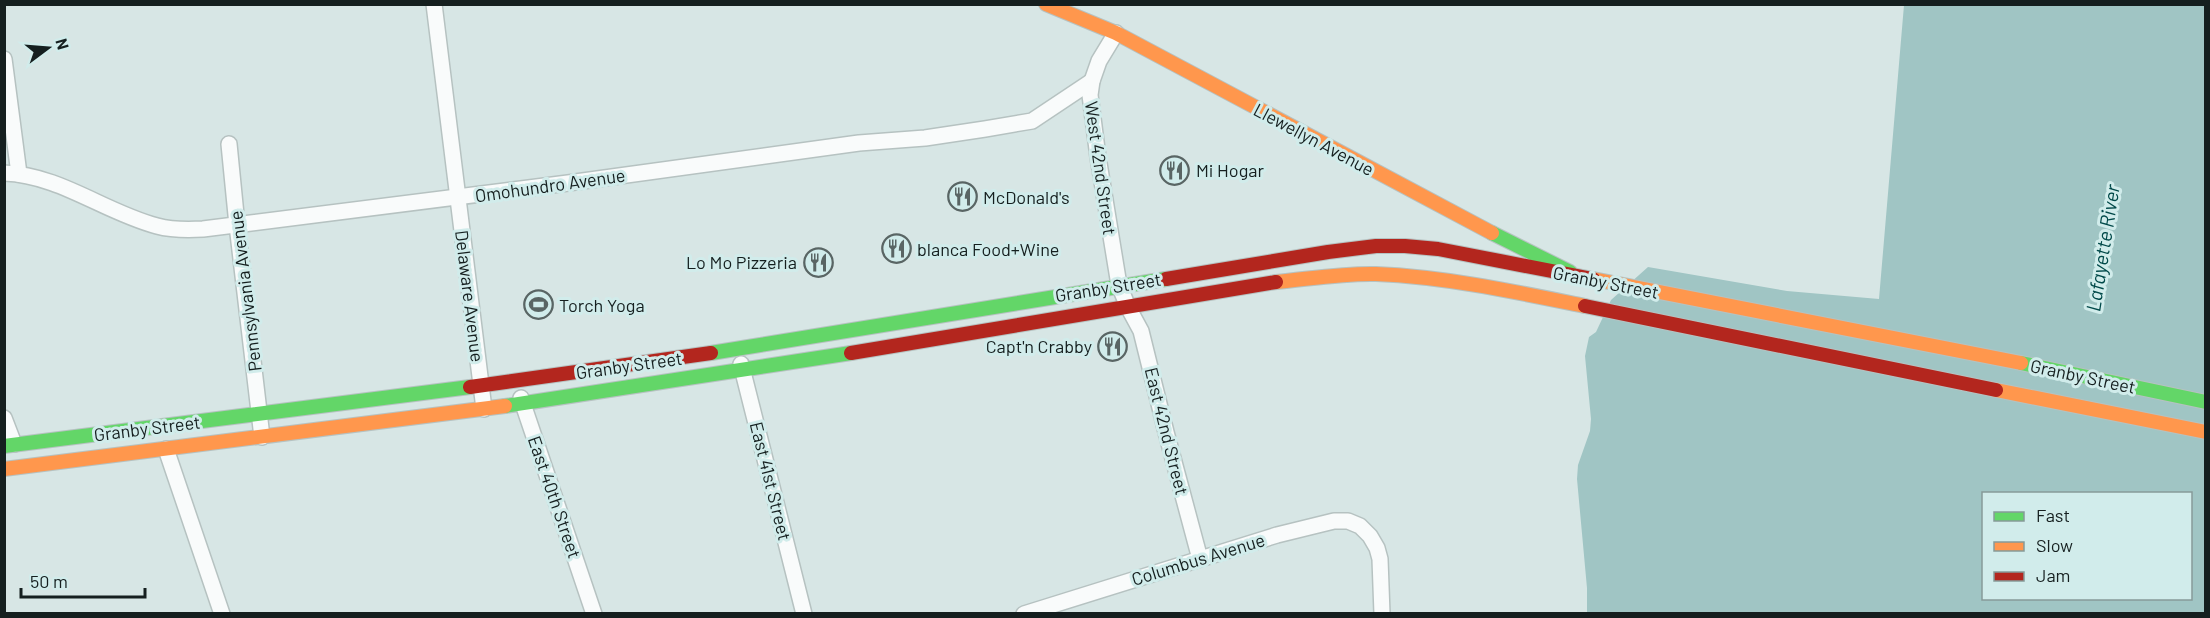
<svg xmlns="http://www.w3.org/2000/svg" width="2210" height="618" viewBox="0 0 2210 618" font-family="Barlow,sans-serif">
<rect width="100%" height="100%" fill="#d7e6e5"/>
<!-- water -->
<path fill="#a0c5c4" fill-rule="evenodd" d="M1904,5H2205V613H1587V588L1577,479L1578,465L1590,431L1591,419L1585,356L1589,337L1596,332L1611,300L1648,267L1787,291L1879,299ZM1984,494H2190V598H1984Z"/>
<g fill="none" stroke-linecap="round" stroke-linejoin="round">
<defs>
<g id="street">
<path d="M434,4L484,409"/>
<path d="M1116,33L1099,61L1092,81L1090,95L1098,157L1119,285L1128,307L1141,331L1166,432L1200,559"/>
<path d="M4,59L19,174"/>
<path d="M229,144L237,225L262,437"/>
<path d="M4,173C60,175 104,212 157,226C172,230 187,230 203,229L568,183L859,143L925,138L985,129L1032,121L1092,81"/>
<path d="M741,364L804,614"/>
<path d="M521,398L594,614"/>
<path d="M4,418L14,444"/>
<path d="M166,449L222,614"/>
<path d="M1024,614L1277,535L1334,521H1348L1360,526L1370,536L1377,548L1380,559L1382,614"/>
</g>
<g id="fast">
<path d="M1492,233L1570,272"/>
<path d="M711,353L1166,279"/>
<path d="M2021,363L2206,402"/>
<path d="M505,406L851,353"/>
<path d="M4,446L470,387"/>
</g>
<g id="slow">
<path d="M1046,4L1116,33L1492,233"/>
<path d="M1593,279L2021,363"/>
<path d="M1276,282C1309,279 1343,273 1376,274C1447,277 1516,292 1585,306"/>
<path d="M1996,390L2206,432"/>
<path d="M4,469L505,406"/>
</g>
<g id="jam">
<path d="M1166,279L1328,252L1376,246H1405L1438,249L1593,279"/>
<path d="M1585,306L1996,390"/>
<path d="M851,353L1276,282"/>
<path d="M470,387L711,353"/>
</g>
</defs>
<!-- street casing -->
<use href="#street" stroke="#b6c2c1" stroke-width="18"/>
<!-- fast casing -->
<use href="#fast" stroke="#b6c2c1" stroke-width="16"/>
<!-- slow casing -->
<use href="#slow" stroke="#b6c2c1" stroke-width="16"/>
<!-- jam casing -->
<use href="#jam" stroke="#b6c2c1" stroke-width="16"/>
<!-- street -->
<use href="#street" stroke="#f9fbfb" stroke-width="15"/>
<!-- fast -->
<use href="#fast" stroke="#63d668" stroke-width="14"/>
<!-- slow -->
<use href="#slow" stroke="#ff974d" stroke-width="14"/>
<!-- jam -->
<use href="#jam" stroke="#b3261e" stroke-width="14"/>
</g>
<!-- icons -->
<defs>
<symbol id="restaurant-ring" viewBox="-11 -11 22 22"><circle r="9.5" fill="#d1eceb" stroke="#596564" stroke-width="1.5"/><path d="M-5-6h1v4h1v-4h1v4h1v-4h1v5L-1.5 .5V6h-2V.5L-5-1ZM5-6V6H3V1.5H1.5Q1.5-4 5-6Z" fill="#596564"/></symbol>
<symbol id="stadium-ring" viewBox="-11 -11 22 22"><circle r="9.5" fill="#d1eceb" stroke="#596564" stroke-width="1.5"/><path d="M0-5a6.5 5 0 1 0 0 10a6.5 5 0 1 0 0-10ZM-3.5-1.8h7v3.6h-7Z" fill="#596564"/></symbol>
</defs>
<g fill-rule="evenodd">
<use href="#restaurant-ring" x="1158" y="154" width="33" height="33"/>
<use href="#restaurant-ring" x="946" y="180" width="33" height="33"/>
<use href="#restaurant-ring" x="880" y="232" width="33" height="33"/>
<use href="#restaurant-ring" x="802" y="246" width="33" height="33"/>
<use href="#stadium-ring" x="522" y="288" width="33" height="33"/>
<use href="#restaurant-ring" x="1096" y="330" width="33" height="33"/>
</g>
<g text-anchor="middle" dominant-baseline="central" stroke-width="6" stroke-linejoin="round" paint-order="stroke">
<!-- street labels -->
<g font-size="18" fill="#151f1f" stroke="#d1eceb">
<text transform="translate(1314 139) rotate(28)">Llewellyn Avenue</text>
<text transform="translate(1101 168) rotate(82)">West 42nd Street</text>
<text transform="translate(550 185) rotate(-8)">Omohundro Avenue</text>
<text transform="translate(1606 282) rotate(11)">Granby Street</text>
<text transform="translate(1108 287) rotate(-9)">Granby Street</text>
<text transform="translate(245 291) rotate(-97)">Pennsylvania Avenue</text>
<text transform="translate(470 296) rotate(83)">Delaware Avenue</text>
<text transform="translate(629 365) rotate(-8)">Granby Street</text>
<text transform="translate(2083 376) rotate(12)">Granby Street</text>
<text transform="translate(147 428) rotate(-7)">Granby Street</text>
<text transform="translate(1167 431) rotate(76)">East 42nd Street</text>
<text transform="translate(771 481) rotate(76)">East 41st Street</text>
<text transform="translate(555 497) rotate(71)">East 40th Street</text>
<text transform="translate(1198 559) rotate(-17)">Columbus Avenue</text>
</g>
<!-- poi labels -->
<g font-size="18" fill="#151f1f" stroke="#d1eceb" text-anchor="start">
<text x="1196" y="170">Mi Hogar</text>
<text x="983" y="197">McDonald's</text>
<text x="917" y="249">blanca Food+Wine</text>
<text x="797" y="262" text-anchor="end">Lo Mo Pizzeria</text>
<text x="559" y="305">Torch Yoga</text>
<text x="1092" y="346" text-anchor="end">Capt'n Crabby</text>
</g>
<!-- water labels -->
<g font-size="20" font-style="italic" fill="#004949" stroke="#d1eceb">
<text transform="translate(2102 248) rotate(-81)">Lafayette River</text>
</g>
</g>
<!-- border -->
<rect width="2210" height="618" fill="none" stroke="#151f1f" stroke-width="12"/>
<!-- legend -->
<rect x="1982" y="492" width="210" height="108" fill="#d1eceb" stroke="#869a99" stroke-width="1.5"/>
<rect x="1994" y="512" width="30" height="9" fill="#63d668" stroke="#869a99" stroke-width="1.5"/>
<text x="2036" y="522" font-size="18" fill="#151f1f">Fast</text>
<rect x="1994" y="542" width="30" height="9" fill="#ff974d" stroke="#869a99" stroke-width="1.5"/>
<text x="2036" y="552" font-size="18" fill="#151f1f">Slow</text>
<rect x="1994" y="572" width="30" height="9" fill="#b3261e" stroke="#869a99" stroke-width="1.5"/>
<text x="2036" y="582" font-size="18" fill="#151f1f">Jam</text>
<!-- north arrow -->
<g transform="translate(48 48) rotate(74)" stroke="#d1eceb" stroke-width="4.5" paint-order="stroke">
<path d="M0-4.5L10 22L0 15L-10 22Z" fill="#151f1f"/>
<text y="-9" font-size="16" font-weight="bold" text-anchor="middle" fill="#151f1f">N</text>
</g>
<!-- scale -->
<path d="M21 588v9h124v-9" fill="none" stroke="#151f1f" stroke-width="3"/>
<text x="30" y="588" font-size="18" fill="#151f1f" stroke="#d1eceb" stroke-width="4.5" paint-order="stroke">50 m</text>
</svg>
